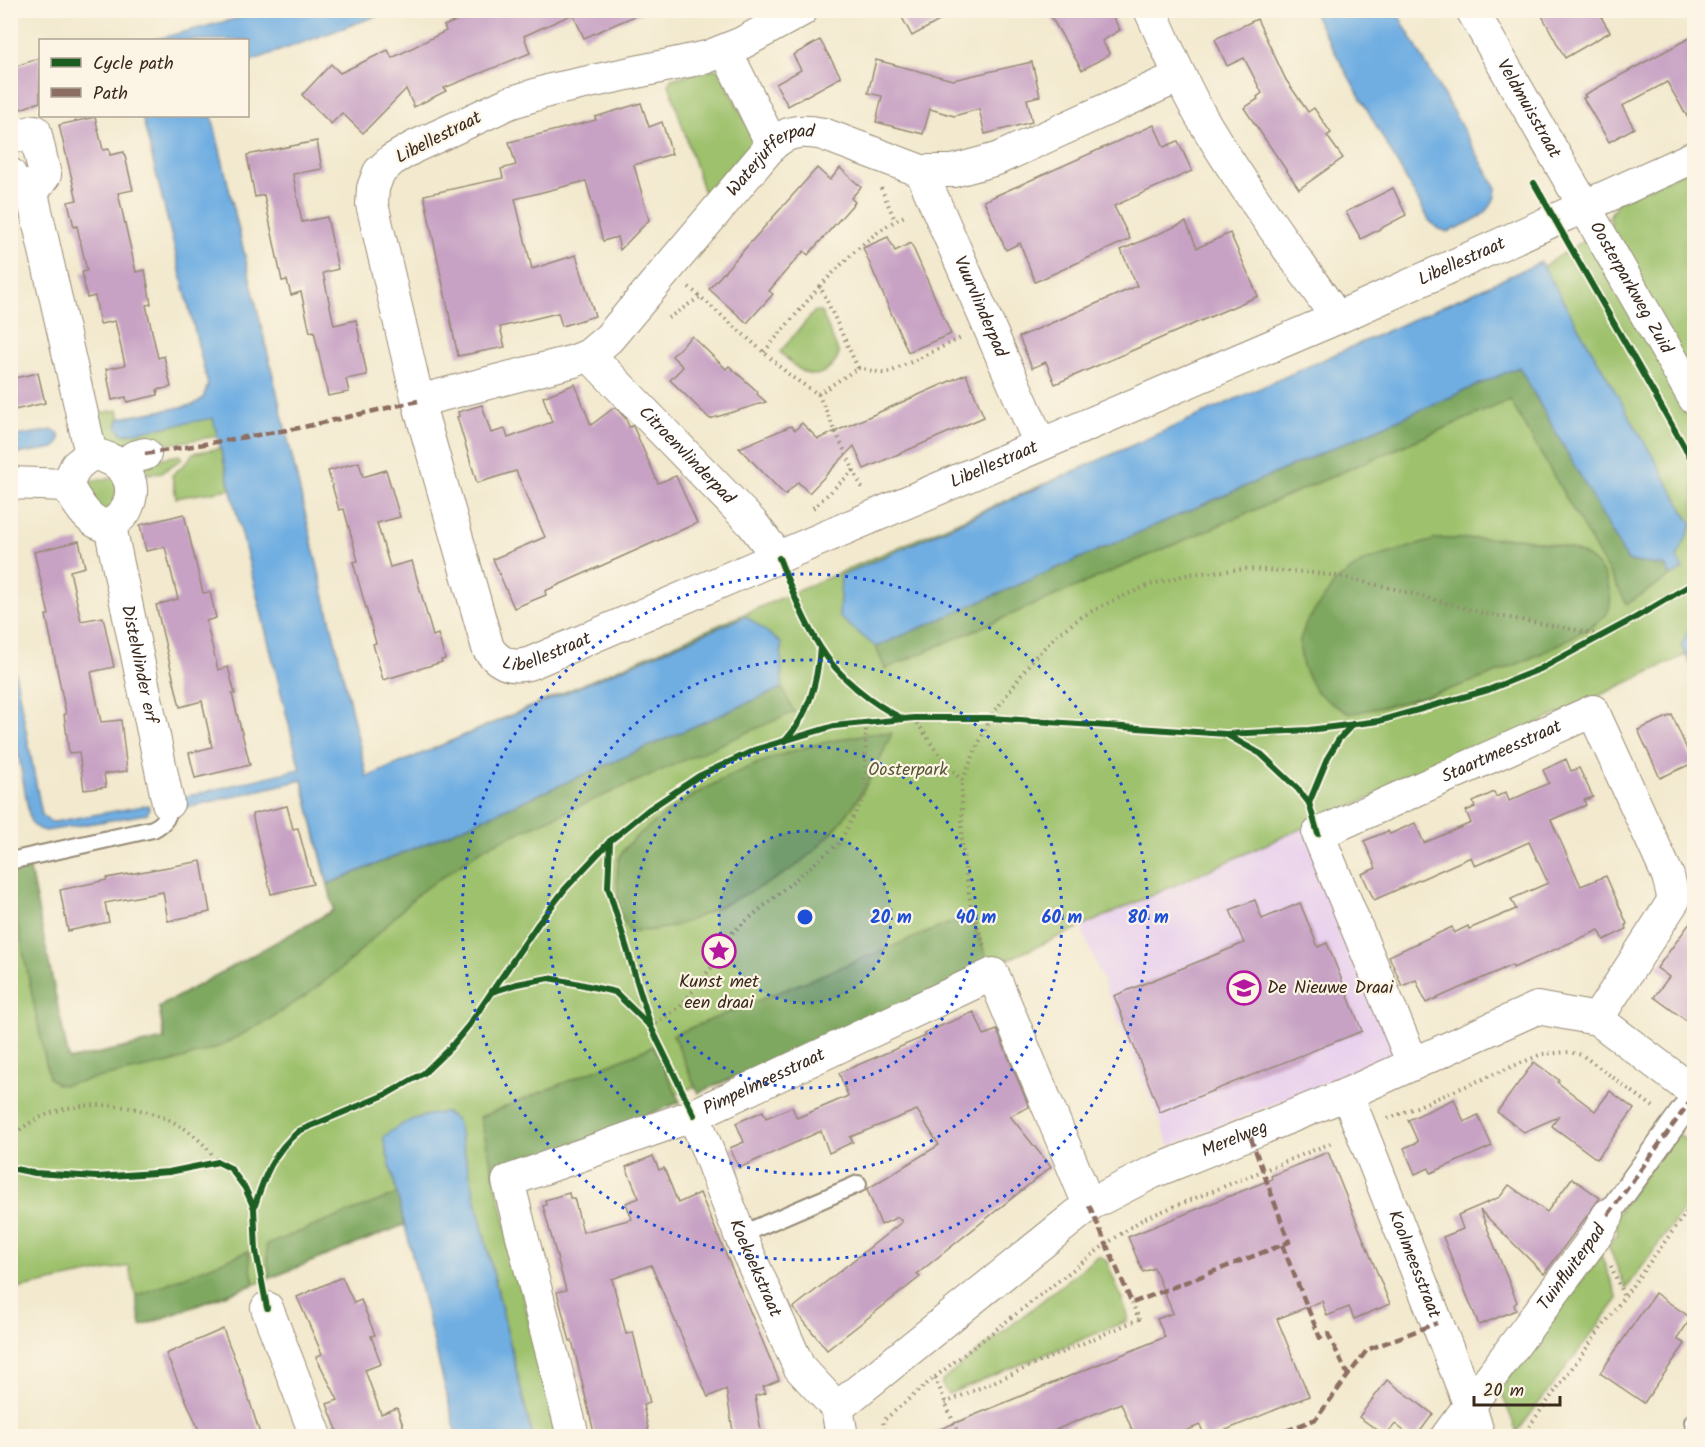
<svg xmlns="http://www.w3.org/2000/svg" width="1705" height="1447" viewBox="0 0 1705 1447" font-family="Kalam,sans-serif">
<rect width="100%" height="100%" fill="#fcf5e5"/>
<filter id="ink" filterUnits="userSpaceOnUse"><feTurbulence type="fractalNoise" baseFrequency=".0167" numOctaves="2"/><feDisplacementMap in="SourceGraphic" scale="12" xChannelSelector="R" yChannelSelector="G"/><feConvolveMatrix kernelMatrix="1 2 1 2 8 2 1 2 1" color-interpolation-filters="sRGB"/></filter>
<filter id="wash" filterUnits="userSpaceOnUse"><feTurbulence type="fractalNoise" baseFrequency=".008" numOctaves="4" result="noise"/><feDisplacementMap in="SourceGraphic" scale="24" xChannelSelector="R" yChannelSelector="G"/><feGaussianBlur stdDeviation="1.35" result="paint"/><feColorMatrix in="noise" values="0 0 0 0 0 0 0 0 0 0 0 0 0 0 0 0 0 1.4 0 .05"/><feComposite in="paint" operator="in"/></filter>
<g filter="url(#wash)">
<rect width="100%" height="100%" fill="#f2e9ce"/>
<!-- built -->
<path fill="#e9d2ed" d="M1313,823L1408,1049L1170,1146L1081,927Z"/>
<!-- green -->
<g fill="#9dc16c" stroke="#6c7645" stroke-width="1.5">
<path d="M714,69L719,70L756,142L709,196L703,190L669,84L671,79Z"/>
<path d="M1694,167V651L1592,699L991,967L989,963L493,1171L557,1436H532L472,1184L414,1221L253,1285L142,1326L129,1266L11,1290V870L29,865L68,1060L164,1039L159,1007L334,910L308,803L1536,271L1612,223L1609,217L1618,201Z"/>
<path d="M817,311L822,313L839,354C837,361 834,365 828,369C809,385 794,365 780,352L814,312Z"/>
<path d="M118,410L120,418L118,421L126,434L213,417L218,436L119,452L105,447L92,414Z"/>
<path d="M221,448L231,489L176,498L172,475L187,462L193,453Z"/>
<path d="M180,455L182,459L162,472L147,474L145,461Z"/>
<path d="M99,479H115L120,483L112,506L104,513L84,484Z"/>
<path d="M1675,1131L1688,1142L1686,1149L1694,1155V1195L1626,1289L1608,1245L1618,1233L1614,1218Z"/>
<path d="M1601,1255L1618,1299L1517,1432L1500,1389Z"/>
<path d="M1098,1256L1102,1257L1107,1262L1128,1315L1127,1321L948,1394L941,1384L943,1380Z"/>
</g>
<!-- forest -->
<g fill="#7ea760" stroke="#5c683f" stroke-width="1.5">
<path d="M1519,367L1628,561L1665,566L1671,576L1627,604L1510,400L885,669L876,647Z"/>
<path d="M1517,538C1549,544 1594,545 1607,582C1610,591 1613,604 1607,613C1601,622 1587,629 1577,634C1508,675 1427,699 1349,714L1328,701L1315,690L1303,667L1300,650V640L1306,623L1336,581L1364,561L1437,539Z"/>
<path d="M782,688L794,712L486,847L419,893L347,964L307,995L263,1023L218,1047L170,1063L63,1085L57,1084L49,1078L12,897L11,896L10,870L29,866L69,1060L165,1039L159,1007L334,910L328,884L434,840Z"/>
<path d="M877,733H892C869,786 844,829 797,865C777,880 752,891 729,902C707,912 685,925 661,929C651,931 640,931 629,931C627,926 623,921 621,915C618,905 615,866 620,856C628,841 649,826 663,816C726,770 799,743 877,733Z"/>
<path d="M970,915L991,967L698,1093L673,1035Z"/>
<path d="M654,1046L680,1102L494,1176L480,1117Z"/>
<path d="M399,1193L406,1224L270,1278L266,1245Z"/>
<path d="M248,1251L254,1284L141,1326L136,1296Z"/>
</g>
<!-- water -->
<g fill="#70aee2" stroke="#566c80" stroke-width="1.5">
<path d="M266,11V10L391,11L248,62V40H153Z"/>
<path d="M1312,11H1396L1496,188C1495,216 1471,221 1448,232L1437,228L1429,220Z"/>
<path d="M142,116H212L367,777L746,616L781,643L782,688L434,840L328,884L302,780L184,808L181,805L183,797L300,769L213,418L126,434L121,433L117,426L120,418L193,405L203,398L208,385Z"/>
<path d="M1541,262L1692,525L1677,558L1683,569L1671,576L1665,566L1628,561L1519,367L876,647L839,617L841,576Z"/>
<path d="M53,430C62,434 62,443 54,448L11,455V437Z"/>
<path d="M1694,619V670L1681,646Z"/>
<path d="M10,646L42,815L49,821L54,822L148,805L149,809L147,814L46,831C38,830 33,827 30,820L11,712Z"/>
<path d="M445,1112L457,1121L532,1436H457L383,1137C405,1120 418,1116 445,1112Z"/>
</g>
<g id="blocks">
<!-- building -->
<g fill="#c7a2c4">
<path d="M482,10H648L584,38L573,14L524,36L530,53L444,88L446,91L414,107L406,89L363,133L342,113L331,124L302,95L331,64L340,73L388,50L392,58L446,31L444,26Z"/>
<path d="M898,10H959L912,36Z"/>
<path d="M1047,10H1109L1120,30L1102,41L1110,54L1082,70Z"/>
<path d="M1539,10H1597L1610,32L1565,58Z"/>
<path d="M1257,19L1286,80L1308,112L1314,108L1331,133L1327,136L1343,158L1299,189L1244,108L1258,99L1257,97L1262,93L1244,58L1227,66L1215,39Z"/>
<path d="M1695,35V130L1667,82L1622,106L1634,128L1609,142L1583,98L1586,97L1584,95Z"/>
<path d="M820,40L841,77L788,106L776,84L801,70L793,55Z"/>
<path d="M40,58V102L10,113V68Z"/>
<path d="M876,60L953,80L1032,62L1040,96L1027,99L1032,122L985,134L979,109L954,116L930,109L923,134L876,122L882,96L868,93Z"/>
<path d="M641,103L649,127L662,122L672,154L634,165L649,220L620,250L617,237L603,241L586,181L515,199L532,269L576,255L595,316L562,326L558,313L500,327L505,347L458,356L424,195L503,178L501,169L516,165L509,142L596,120L595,117Z"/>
<path d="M95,117L103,150L109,149L110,155L124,152L133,190L118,193L136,272L145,270L151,304L146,305L158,358L164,356L171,387L157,390L158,395L127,402L126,397L112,400L106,369L125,365L115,321L100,324L95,296L87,298L82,272L87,271L77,226L74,227L68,202L77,200L59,125Z"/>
<path d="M1154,125L1164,147L1178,141L1192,171L1114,206L1130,239L1035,282L1020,243L1006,250L984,201Z"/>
<path d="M317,141L322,169L293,174L302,222L327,217L338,269L323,273L334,325L356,320L367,375L346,379L349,392L328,396L314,331L310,332L301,292L291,295L287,280L282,281L264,195L255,197L247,155Z"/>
<path d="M817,168L830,180L840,168L861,187L851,198L855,202L808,255L804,251L786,271L769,291L773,294L747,323L709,289Z"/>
<path d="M1393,188L1406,215L1361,239L1346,212Z"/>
<path d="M1186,222L1197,248L1230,233L1258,296L1055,384L1046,362L1032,368L1019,337L1137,286L1121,250Z"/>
<path d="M888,237L895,251L911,243L951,334L908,352L863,248Z"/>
<path d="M692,336L726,369L729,366L758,392L757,394L766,402L710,419L670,380L683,367L672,356Z"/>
<path d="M38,373L45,403L10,411V379Z"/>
<path d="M966,374L984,417L864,469L854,446L809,493L798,482L785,495L739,448L791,426L795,430L802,423L818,439Z"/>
<path d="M575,384L591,425L615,407L626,419L629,427L633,426L658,483L676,476L697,523L545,591L546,595L514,608L493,559L545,537L516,471L477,483L457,417L459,416L458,412L482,405L491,433L505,429L508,438L552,422L543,397Z"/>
<path d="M359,462L363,477L386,470L400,517L377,523L390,567L412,561L433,636L438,634L445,659L441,660L442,662L383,680L373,644L376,643L353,562L358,561L344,509L339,510L328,471Z"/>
<path d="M184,514L203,593L210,592L216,618L206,621L218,670L228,667L235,694H232L250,765L195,778L189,753L212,747L202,701L180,707L156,605L178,599L165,547L146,551L140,525Z"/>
<path d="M79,541L85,567L70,571L81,621L103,617L114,667L91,672L101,722L121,720L127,771L104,774L106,787L84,790L79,752L69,753L64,714H66L46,615H49L34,552Z"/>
<path d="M1672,715L1693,763L1660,778L1638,730Z"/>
<path d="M1566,759L1571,771L1579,768L1593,797L1584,800L1586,805L1551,820L1581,886L1606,876L1627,924L1625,925L1627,929L1604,940L1599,930L1513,968L1512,965L1426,1003L1416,980L1402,986L1389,956L1452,927L1454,933L1468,926L1469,929L1516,909L1511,899L1548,883L1529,842L1475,866L1471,857L1374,900L1362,874L1376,868L1364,841L1388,831L1390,834L1415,823L1424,843L1471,823L1466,811L1475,807L1473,802L1494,792L1496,797L1506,792L1509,801L1549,783L1543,770Z"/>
<path d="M287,806L293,829L298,828L313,884L271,894L252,814Z"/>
<path d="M201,861L210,912L168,921L163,892L105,903L109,922L68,931L60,890L107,880V878Z"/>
<path d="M1255,900L1262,919L1300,903L1318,947L1327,943L1362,1031L1160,1112L1114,996L1244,943L1230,910Z"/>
<path d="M1695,916V1027L1654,997L1669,977L1657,968Z"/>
<path d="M974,1012L984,1035L997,1030L1029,1107L1010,1116L1051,1167L917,1274L920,1277L827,1350L793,1308L902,1222L898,1217L881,1225L867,1189L939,1145L917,1110L850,1137L853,1142L829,1153L821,1131L739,1168L730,1148L744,1142L736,1123L763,1111L766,1118L792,1107L797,1118L848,1096L839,1073L926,1036L924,1033Z"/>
<path d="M1534,1062L1559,1080L1557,1082L1595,1111L1610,1091L1634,1109L1597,1159L1552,1126L1558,1117L1524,1132L1497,1112Z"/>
<path d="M1454,1099L1464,1122L1478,1115L1492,1146L1431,1173L1429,1168L1415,1174L1404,1148L1418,1142L1408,1120Z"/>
<path d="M1328,1152L1390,1304L1354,1319L1349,1307L1327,1316L1322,1301L1277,1319L1309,1396L1209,1437H1205L1200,1425L1171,1437H1135L1121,1403L1038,1437H921L1165,1337L1157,1319L1173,1313L1154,1268L1143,1272L1128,1237L1272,1179L1271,1176Z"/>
<path d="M653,1156L659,1170L664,1168L678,1203L700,1193L779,1380L763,1387L766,1393L755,1396L762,1437H734L726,1389L708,1397L651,1265L612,1279L626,1334L633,1332L650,1403L643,1405L650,1437H595L572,1340L570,1341L557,1292L566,1290L543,1206L546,1205L545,1200L569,1193L570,1198H574L583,1232L632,1219L626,1203L639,1198L626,1167Z"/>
<path d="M1572,1178L1600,1198L1544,1274L1480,1210L1517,1302L1514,1305L1516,1310L1479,1325L1443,1237L1463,1229L1458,1215L1500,1197L1509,1185L1547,1212Z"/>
<path d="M342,1277L354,1303L361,1300L375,1335L371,1336L381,1364L365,1370L381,1414L397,1408L407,1437H334L333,1431L337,1430L327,1404L338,1400L316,1357L322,1354L297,1297Z"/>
<path d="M1655,1293L1691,1318L1677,1339L1685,1344L1644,1403L1600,1373Z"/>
<path d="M223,1329L242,1377L261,1437H202L166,1354Z"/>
<path d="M1387,1380L1433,1414L1416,1437H1412L1395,1424L1386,1436L1359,1417Z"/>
</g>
</g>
</g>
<g filter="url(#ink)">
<use href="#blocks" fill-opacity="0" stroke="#968a76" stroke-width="1.5"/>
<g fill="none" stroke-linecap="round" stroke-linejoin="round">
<defs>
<g id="service">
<path d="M10,861L153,829C165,823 170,816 168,803"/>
<path d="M740,1235L858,1184"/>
<path d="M1693,1422L1694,1425"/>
</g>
<path id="pedestrian" d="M1608,1215L1694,1096"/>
<g id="minor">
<path id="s1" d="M802,10L742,43L707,57L551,90L509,103L414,147L392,160L379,172L373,188L372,204L418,401L488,648C499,664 512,669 531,663L1337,318L1694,157"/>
<path d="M1150,10C1168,49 1184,89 1206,125C1246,192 1293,254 1337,318"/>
<path id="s2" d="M1472,10L1694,398"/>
<path d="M726,51L772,145"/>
<path d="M10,138L35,131L45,175L32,193"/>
<path id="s3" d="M921,171L1040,444"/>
<path d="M10,174L12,179L32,193L91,454"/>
<path id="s4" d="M589,355L752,523L779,558"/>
<path id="s5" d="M418,401L574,361L589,355L609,338L772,145C788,130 802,130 823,134L921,171H953L997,159L1180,76"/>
<path d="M121,467L134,457L145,454"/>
<path d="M10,483L67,485L76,466L91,454C121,458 141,480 126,510C123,516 115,521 110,526C88,525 77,502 67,485"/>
<path id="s6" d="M110,526L168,803"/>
<path id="s7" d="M1413,1064L1318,834L1593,711L1668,876L1674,900L1597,1019"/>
<path id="s8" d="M1347,1094L1470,1406L1479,1436"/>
<path id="s9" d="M694,1115L740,1235L799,1367L837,1408"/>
<path d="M267,1308L316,1436"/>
<path id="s10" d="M573,1436L508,1181L694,1115L993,974L1089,1205"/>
<path id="s11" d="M842,1436L837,1408L1089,1205L1151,1173L1347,1094L1537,1008L1597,1019L1694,1092"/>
<path id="s12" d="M1447,1436L1597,1234L1608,1215"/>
</g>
</defs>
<!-- service casing -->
<use href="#service" stroke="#968a76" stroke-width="20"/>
<!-- pedestrian casing -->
<use href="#pedestrian" stroke="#968a76" stroke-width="27"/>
<!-- minor casing -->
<use href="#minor" stroke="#968a76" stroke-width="34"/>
<!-- path -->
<g stroke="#968a76" stroke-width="4" stroke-dasharray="1.5 4.5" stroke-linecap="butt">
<path d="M881,188L895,220"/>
<path d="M689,287L792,377L818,394L862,488"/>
<path d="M668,318L700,297"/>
<path d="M764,352L820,286"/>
<path d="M858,368L820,286C847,259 872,231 907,215"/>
<path d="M818,394L858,368L883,373L890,372L963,337"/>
<path d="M813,508L854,470"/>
<path d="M914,718L935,749L962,781"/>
<path d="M984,945L971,906L962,846V781L990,718L1032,660L1059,633L1083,616L1112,601L1149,585L1190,574L1246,569L1305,572L1338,576L1395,589L1483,613L1603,635"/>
<path d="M651,1027L680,1007L711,968L733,932L840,842L865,795L866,721"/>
<path d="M1388,1119L1542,1054L1569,1052L1582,1055L1655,1108"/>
<path d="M10,1137C22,1128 33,1120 46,1115C92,1095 165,1106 200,1141C207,1147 212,1155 218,1162"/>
<path d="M1611,1266L1624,1297"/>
<path d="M935,1377L1106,1244L1143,1219L1334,1142"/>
<path d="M945,1403L1139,1319L1132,1303"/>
<path d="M885,1436L883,1421L935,1377L959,1436"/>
<path d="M1522,1436L1694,1202"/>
</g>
<!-- service -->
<use href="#service" stroke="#fff" stroke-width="16"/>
<!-- pedestrian -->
<use href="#pedestrian" stroke="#fff" stroke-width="24"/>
<!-- minor -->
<use href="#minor" stroke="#fff" stroke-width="32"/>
<!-- quiet -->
<g stroke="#8d6e63" stroke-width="4.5" stroke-dasharray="9 4.5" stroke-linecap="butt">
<path d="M145,454L299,428L418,401"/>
<path d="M1089,1205L1132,1303L1282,1245L1289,1242L1249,1133"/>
<path d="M1608,1215L1694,1096"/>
<path d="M1282,1245L1320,1338L1328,1334L1348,1375"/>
<path d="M1273,1436L1316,1419L1367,1350L1437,1323"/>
</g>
<defs>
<g id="cycleway">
<path d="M1534,183L1694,464"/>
<path d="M779,558C791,588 803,620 820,647C839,678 871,703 903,719"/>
<path d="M1227,735L1261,754L1297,788L1309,803"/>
<path d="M785,741C809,714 817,684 820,648"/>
<path d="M1318,834L1309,803L1328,757L1339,739L1353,724"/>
<path d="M610,841L608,887L651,1027L694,1115"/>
<path d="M492,992L517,984L549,978L575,983L615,992L649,1025"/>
<path d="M10,1168L35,1173L97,1177L169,1172L218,1162L230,1168L245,1188L254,1208L256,1251L267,1308"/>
<path d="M254,1208C264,1177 273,1152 299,1131L387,1094L424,1073L450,1048L469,1025L538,924L565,889L610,841L648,810L699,776L757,749L834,726L914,718H990L1226,734L1309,730L1379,721L1488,690L1540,669L1633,619L1694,583"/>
</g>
</defs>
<!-- cycleway casing -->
<use href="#cycleway" stroke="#fcf5e5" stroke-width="10"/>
<!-- cycleway -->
<use href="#cycleway" stroke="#1b5e20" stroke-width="6"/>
</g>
</g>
<!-- distance rings -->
<circle cx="805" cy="917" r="86" fill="#1d4ed8" fill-opacity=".12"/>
<g fill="none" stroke="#1d4ed8" stroke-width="3" stroke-dasharray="3 6">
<circle cx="805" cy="917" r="86"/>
<circle cx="805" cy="917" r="171"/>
<circle cx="805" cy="917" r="257"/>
<circle cx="805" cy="917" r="343"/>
</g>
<!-- icons -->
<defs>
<symbol id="sight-ring" viewBox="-11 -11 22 22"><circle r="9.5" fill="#fcf5e5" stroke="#b5179e" stroke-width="1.5"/><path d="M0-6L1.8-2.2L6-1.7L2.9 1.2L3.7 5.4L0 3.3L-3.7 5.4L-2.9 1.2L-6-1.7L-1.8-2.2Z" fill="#b5179e"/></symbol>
<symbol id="school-ring" viewBox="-11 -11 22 22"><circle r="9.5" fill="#fcf5e5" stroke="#b5179e" stroke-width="1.5"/><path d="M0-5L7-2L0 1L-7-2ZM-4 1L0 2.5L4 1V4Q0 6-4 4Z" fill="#b5179e"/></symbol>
</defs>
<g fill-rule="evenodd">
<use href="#sight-ring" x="700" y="932" width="38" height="38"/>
<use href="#school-ring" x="1225" y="969" width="38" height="38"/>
</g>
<g text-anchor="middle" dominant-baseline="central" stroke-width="4.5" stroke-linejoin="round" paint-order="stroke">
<!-- street labels -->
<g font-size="18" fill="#3b2a1e" stroke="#fcf5e5">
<text stroke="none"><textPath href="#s2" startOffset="114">Veldmuisstraat</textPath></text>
<text transform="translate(439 138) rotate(-27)">Libellestraat</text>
<text stroke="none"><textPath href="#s5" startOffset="447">Waterjufferpad</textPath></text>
<text stroke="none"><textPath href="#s1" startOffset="2013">Libellestraat</textPath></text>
<text stroke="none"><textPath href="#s2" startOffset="320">Oosterparkweg Zuid</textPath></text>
<text stroke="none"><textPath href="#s3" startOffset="148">Vuurvlinderpad</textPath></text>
<text stroke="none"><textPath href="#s4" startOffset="140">Citroenvlinderpad</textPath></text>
<text stroke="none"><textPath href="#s1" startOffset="1503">Libellestraat</textPath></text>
<text stroke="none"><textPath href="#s1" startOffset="1017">Libellestraat</textPath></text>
<text stroke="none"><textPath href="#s6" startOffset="141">Distelvlinder erf</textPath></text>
<text stroke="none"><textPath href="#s7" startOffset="450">Staartmeesstraat</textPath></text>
<text stroke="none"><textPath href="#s10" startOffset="538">Pimpelmeesstraat</textPath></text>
<text stroke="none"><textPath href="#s11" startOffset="512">Merelweg</textPath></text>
<text stroke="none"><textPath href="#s8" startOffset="183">Koolmeesstraat</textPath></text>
<text stroke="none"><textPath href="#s12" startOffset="210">Tuinfluiterpad</textPath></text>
<text stroke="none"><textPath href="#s9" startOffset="165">Koekoekstraat</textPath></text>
</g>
<!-- park labels -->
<g font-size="18" fill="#585735" stroke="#fcf5e5">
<text x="908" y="770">Oosterpark</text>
</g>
<!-- poi labels -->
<g font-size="18" fill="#3b2a1e" stroke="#fcf5e5">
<text x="719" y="982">Kunst met<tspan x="719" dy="21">een draai</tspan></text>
<text x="1267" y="988" text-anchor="start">De Nieuwe Draai</text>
</g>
</g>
<circle cx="805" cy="917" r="9" fill="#1d4ed8" stroke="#fcf5e5" stroke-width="3"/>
<g font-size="18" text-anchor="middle" font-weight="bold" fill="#1d4ed8" stroke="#fcf5e5" stroke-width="4.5" stroke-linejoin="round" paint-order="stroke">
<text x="891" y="923">20 m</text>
<text x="976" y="923">40 m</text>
<text x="1062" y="923">60 m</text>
<text x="1148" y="923">80 m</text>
</g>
<!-- margin -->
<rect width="1705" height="1447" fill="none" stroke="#fcf5e5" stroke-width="36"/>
<!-- legend -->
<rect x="39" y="39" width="210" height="78" fill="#fcf5e5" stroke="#afa495" stroke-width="1.5"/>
<rect x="51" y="58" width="30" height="9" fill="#1b5e20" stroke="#afa495" stroke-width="1.5"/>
<text x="93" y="69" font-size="18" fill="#3b2a1e">Cycle path</text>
<rect x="51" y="88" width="30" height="9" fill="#8d6e63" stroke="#afa495" stroke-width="1.5"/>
<text x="93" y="99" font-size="18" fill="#3b2a1e">Path</text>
<!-- scale -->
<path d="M1474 1396v9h86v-9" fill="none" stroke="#3b2a1e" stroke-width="3"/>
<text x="1483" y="1396" font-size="18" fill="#3b2a1e" stroke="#fcf5e5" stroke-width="4.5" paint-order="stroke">20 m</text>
</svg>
